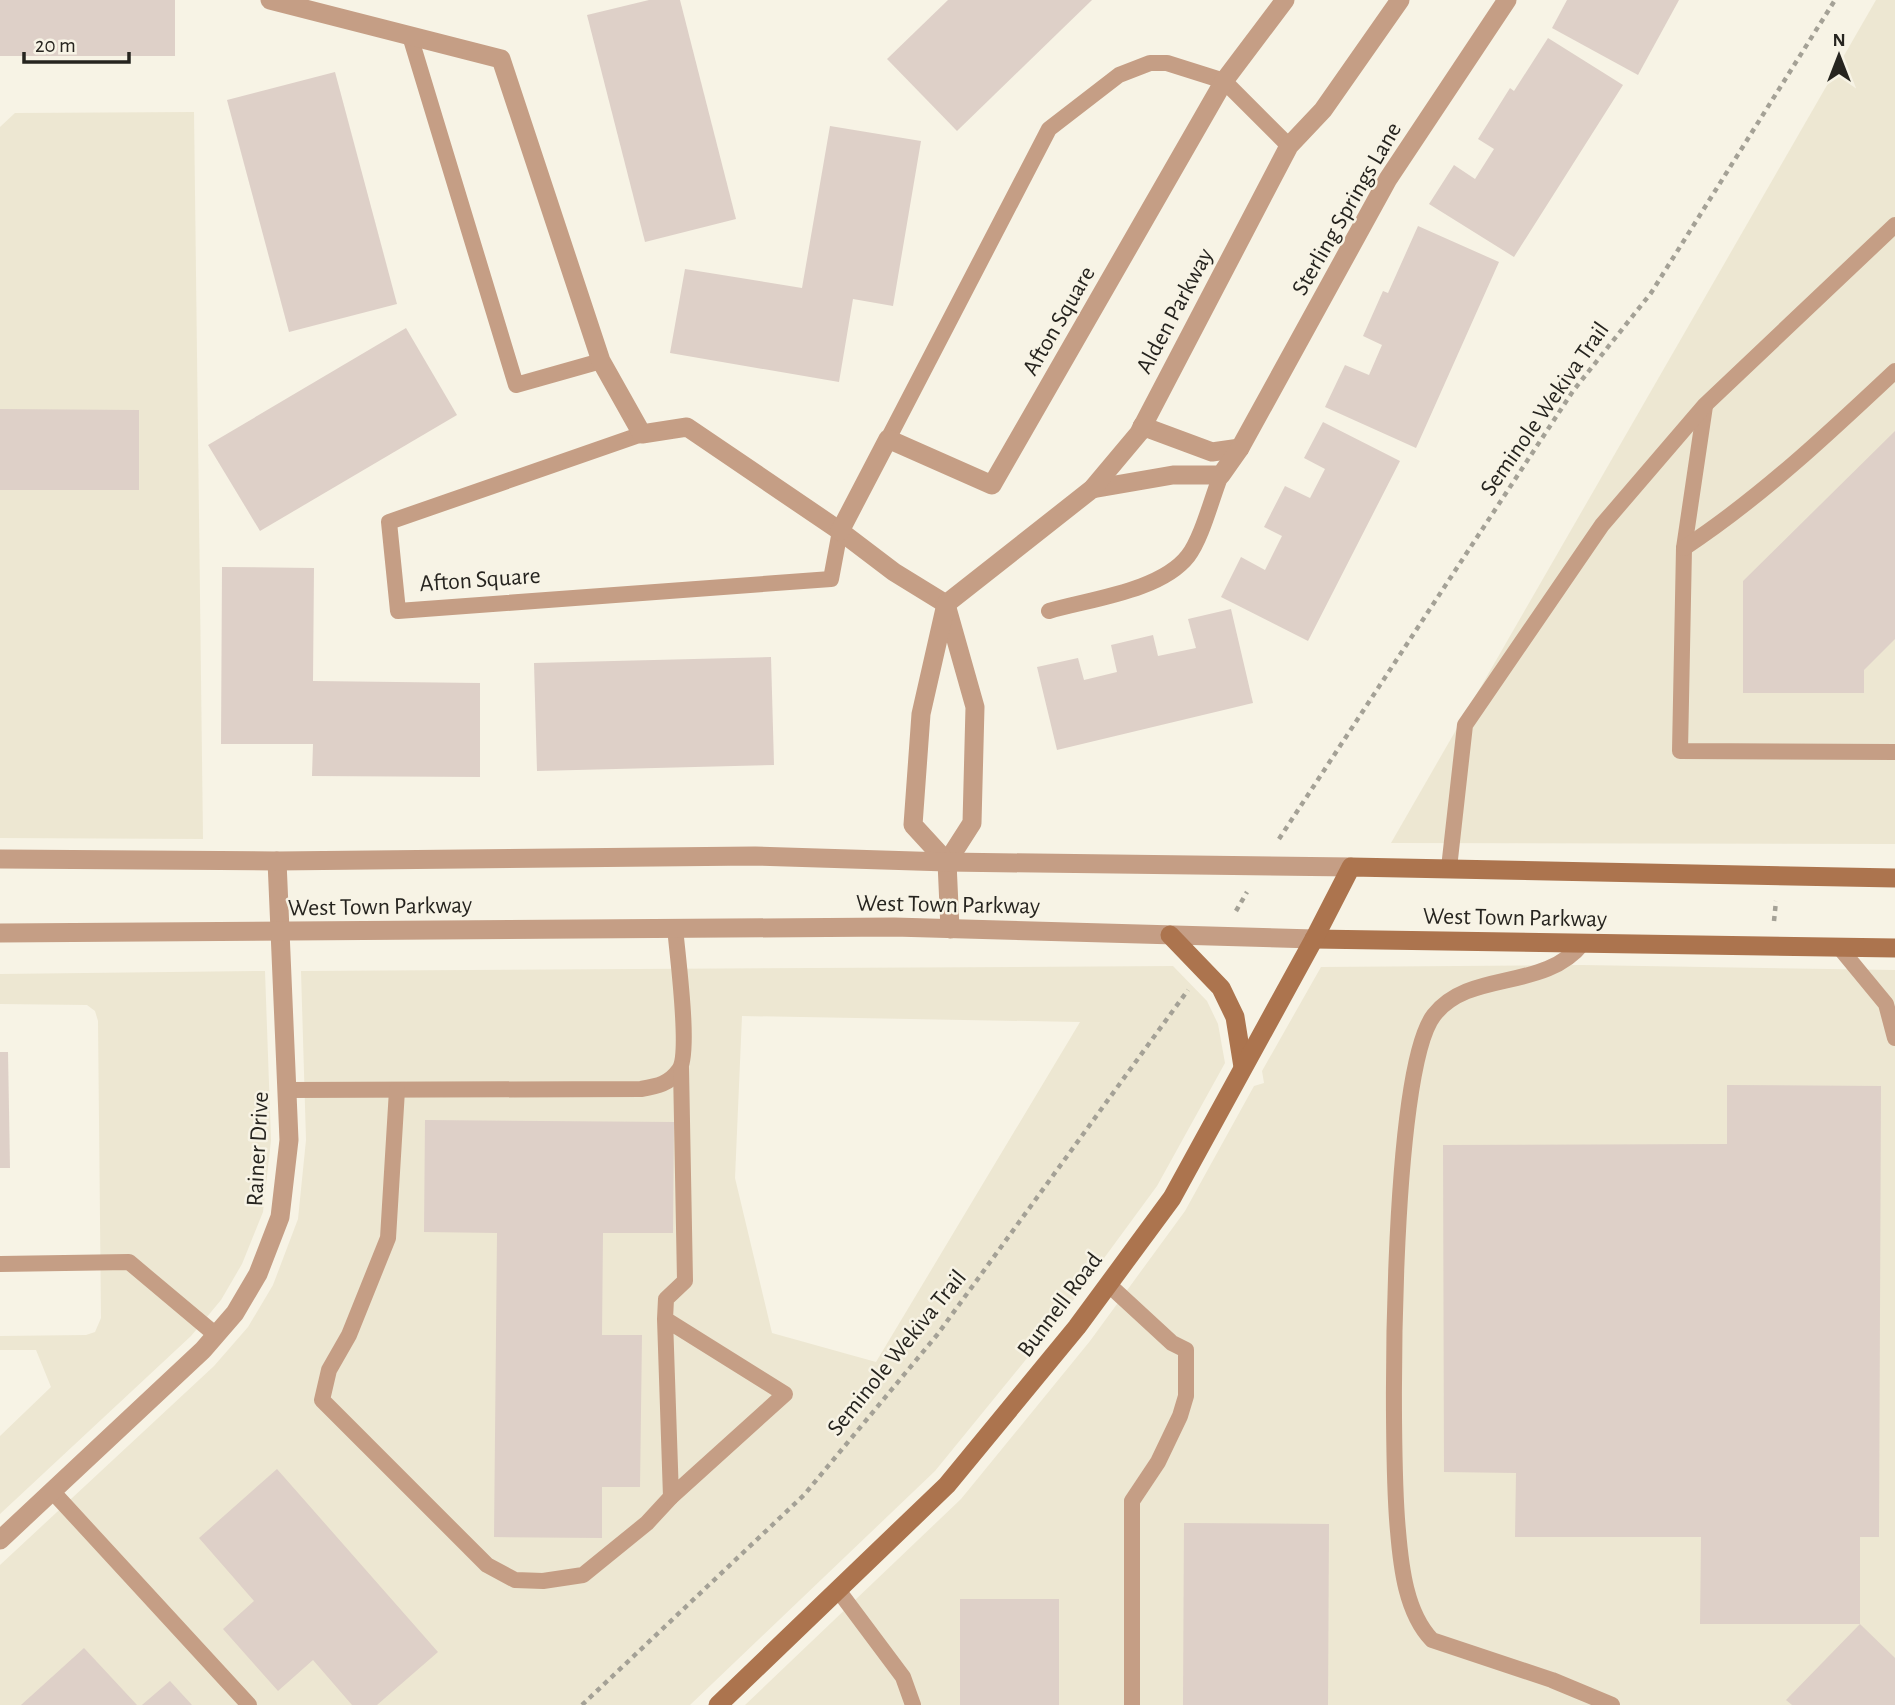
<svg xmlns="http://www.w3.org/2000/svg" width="1895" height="1705" viewBox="0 0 1895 1705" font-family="'Alegreya Sans',sans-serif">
<rect width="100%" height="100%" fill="#f7f3e5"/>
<!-- built -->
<g fill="#ede7d2" fill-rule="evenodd">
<path d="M1876,0H1895V844L1391,843Z"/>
<path d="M194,112L203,839L0,838V127L15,113Z"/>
<path d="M1582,965L1895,970V1705H745L961,1499L1090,1341L1185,1211L1254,1086L1264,1083L1262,1071L1321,967Z"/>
<path d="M1173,966L1207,1001L1218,1024L1225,1063L1157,1186L1063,1314L935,1471L690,1705H0V1565L214,1366L248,1327L273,1285L298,1219L306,1140L301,971ZM742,1016L1080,1022L876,1362L772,1333L735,1178Z"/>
<path d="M265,971L271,1140L263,1212L242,1264L221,1300L191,1336L0,1514V1436L51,1387L36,1350H0V1336L86,1335L95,1332L101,1318L98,1021L95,1011L87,1005L0,1004V974Z"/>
</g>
<!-- building -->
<g fill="#ded0c8">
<rect x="0" y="0" width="175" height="56"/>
<path d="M649,0H680L736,219L645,242L587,15Z"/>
<path d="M948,0H1092L957,131L887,59Z"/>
<path d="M1567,0H1679L1638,75L1552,28Z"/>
<path d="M1548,38L1623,85L1514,257L1429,204L1454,165L1475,179L1494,149L1478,139L1510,88L1514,91Z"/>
<path d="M335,72L397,304L289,332L227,100Z"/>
<path d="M830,126L921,141L893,306L853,299L839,382L670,353L685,269L802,288Z"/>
<path d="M1418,226L1499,262L1416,448L1325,407L1345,365L1369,375L1382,345L1363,336L1383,291L1388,293Z"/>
<path d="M406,328L457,415L260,531L208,445Z"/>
<path d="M0,409L139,410V490H0Z"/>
<path d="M1323,422L1400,461L1308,641L1221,597L1241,557L1265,570L1282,536L1264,527L1285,486L1310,498L1325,469L1304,458Z"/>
<path d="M1895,431V639L1864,670V693H1743V581Z"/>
<path d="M222,567L314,568L313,681L480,683V777L312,776L313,744H221Z"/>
<path d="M1231,609L1253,703L1057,750L1037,667L1078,658L1084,680L1117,672L1111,645L1153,635L1158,656L1196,648L1188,619Z"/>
<path d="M771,657L774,765L537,771L534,663Z"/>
<path d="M0,1052H8L10,1168H0Z"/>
<path d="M1727,1085L1881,1086L1879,1537H1860V1624H1700L1701,1537H1515L1516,1473L1444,1472L1443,1145L1727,1144Z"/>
<path d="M425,1120L674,1122L673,1233H603L602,1335H642L640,1487H602V1538L494,1537L497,1233L424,1232Z"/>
<path d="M277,1469L438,1652L377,1705H352L313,1660L278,1691L223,1629L254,1601L199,1538Z"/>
<path d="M1184,1523L1329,1524L1328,1705H1183Z"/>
<rect x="960" y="1599" width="99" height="106"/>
<path d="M1860,1624L1895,1658V1705H1792L1786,1700Z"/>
<path d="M84,1648L137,1705H21Z"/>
<path d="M170,1681L192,1705H142Z"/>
</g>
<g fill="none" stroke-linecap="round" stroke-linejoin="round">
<!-- path -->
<g stroke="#a4a196" stroke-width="4.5" stroke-dasharray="5 5" stroke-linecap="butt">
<path d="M1279,839L1573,391L1651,293L1835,0"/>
<path d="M1236,911L1247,892"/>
<path d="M1774,921L1776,901"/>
<path d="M582,1705L804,1495L937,1335L1188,990"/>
</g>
<!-- service -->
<g stroke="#c59e85" stroke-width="16">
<path d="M410,36L516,385L601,361"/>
<path d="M1705,406L1684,548L1680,751L1895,752"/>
<path d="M642,434L389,522L398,611L831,579L840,531"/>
<path d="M888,439L1049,129L1119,75L1150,63H1167L1224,81L1289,146"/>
<path d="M1684,548C1761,497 1828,434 1895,371"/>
<path d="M1049,611C1090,599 1161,591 1188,556C1202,538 1212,497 1221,475"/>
<path d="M1449,868L1465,725L1602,525L1705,405L1895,225"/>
<path d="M1583,943C1544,992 1470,969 1434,1015C1390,1071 1390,1448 1398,1531C1401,1567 1406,1613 1432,1640L1552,1680L1612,1705"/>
<path d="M1839,947L1886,1004L1895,1038"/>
<path d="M287,1090L641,1089C658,1086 669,1084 679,1070C691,1053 677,953 675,927"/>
<path d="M397,1090L388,1238L349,1335L329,1370L322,1400L487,1565L515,1580L543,1581L583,1575L647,1523L671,1497"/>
<path d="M0,1264L129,1262L216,1335"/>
<path d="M1108,1284L1172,1343L1186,1350V1396L1180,1416L1158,1462L1132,1501V1705"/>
<path d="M665,1319L671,1497L785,1394L665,1319L666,1299L685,1281L681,1068"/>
<path d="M52,1491L249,1705"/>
<path d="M838,1590L903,1677L913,1705"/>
</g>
<!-- minor -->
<g stroke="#c59e85" stroke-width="19">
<path d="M270,0L501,59L601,361L642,434L687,427L840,531L894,572L946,604"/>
<path d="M1142,426L1212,452L1240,448"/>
<path d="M1092,489L1173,475H1221L1240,448L1388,179L1507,0"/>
<path d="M840,531L888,439L992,485L1224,81L1285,0"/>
<path d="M947,608L975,707L972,823L947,862L950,929"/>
<path d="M947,862L913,825L921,714L946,604L1092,489L1139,433L1289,146L1323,110L1400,0"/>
<path d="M0,1540L203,1350L235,1313L258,1274L280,1217L289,1140L277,861"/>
</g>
<!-- tertiary -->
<g stroke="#c59e85" stroke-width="19">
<path d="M0,859L277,861L755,856L947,862L1351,867"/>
<path d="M0,933L894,927L1314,939"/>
</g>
<!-- secondary -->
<g stroke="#ac744e" stroke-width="19">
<path d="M1170,935L1221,988L1235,1017L1243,1067"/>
<path d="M1314,939L1895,948"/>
<path d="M718,1705L947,1485L1077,1327L1172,1198L1314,939L1351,867L1895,878"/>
</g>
</g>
<g text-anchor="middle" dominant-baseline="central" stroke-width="5" stroke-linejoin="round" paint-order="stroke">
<!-- street labels -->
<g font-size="24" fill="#26241f" stroke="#f7f3e5">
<text transform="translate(1347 209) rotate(-60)">Sterling Springs Lane</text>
<text transform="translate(1175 311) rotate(-62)">Alden Parkway</text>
<text transform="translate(1059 321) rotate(-60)">Afton Square</text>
<text transform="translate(1545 409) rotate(-55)">Seminole Wekiva Trail</text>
<text transform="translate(480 580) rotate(-4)">Afton Square</text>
<text transform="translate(948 905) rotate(1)">West Town Parkway</text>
<text transform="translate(380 907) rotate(-1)">West Town Parkway</text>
<text transform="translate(1515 918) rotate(1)">West Town Parkway</text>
<text transform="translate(258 1149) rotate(-87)">Rainer Drive</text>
<text transform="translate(1060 1305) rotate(-53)">Bunnell Road</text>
<text transform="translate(897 1353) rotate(-51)">Seminole Wekiva Trail</text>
</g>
</g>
<!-- north arrow -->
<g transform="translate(1839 56)" stroke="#f7f3e5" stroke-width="5" paint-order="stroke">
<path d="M0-5L12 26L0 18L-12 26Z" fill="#26241f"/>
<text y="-10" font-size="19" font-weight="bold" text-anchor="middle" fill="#26241f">N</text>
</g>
<!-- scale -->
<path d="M24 52v10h105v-10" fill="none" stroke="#26241f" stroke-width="3.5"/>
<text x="35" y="52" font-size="21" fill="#26241f" stroke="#f7f3e5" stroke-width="5" paint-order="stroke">20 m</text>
</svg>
